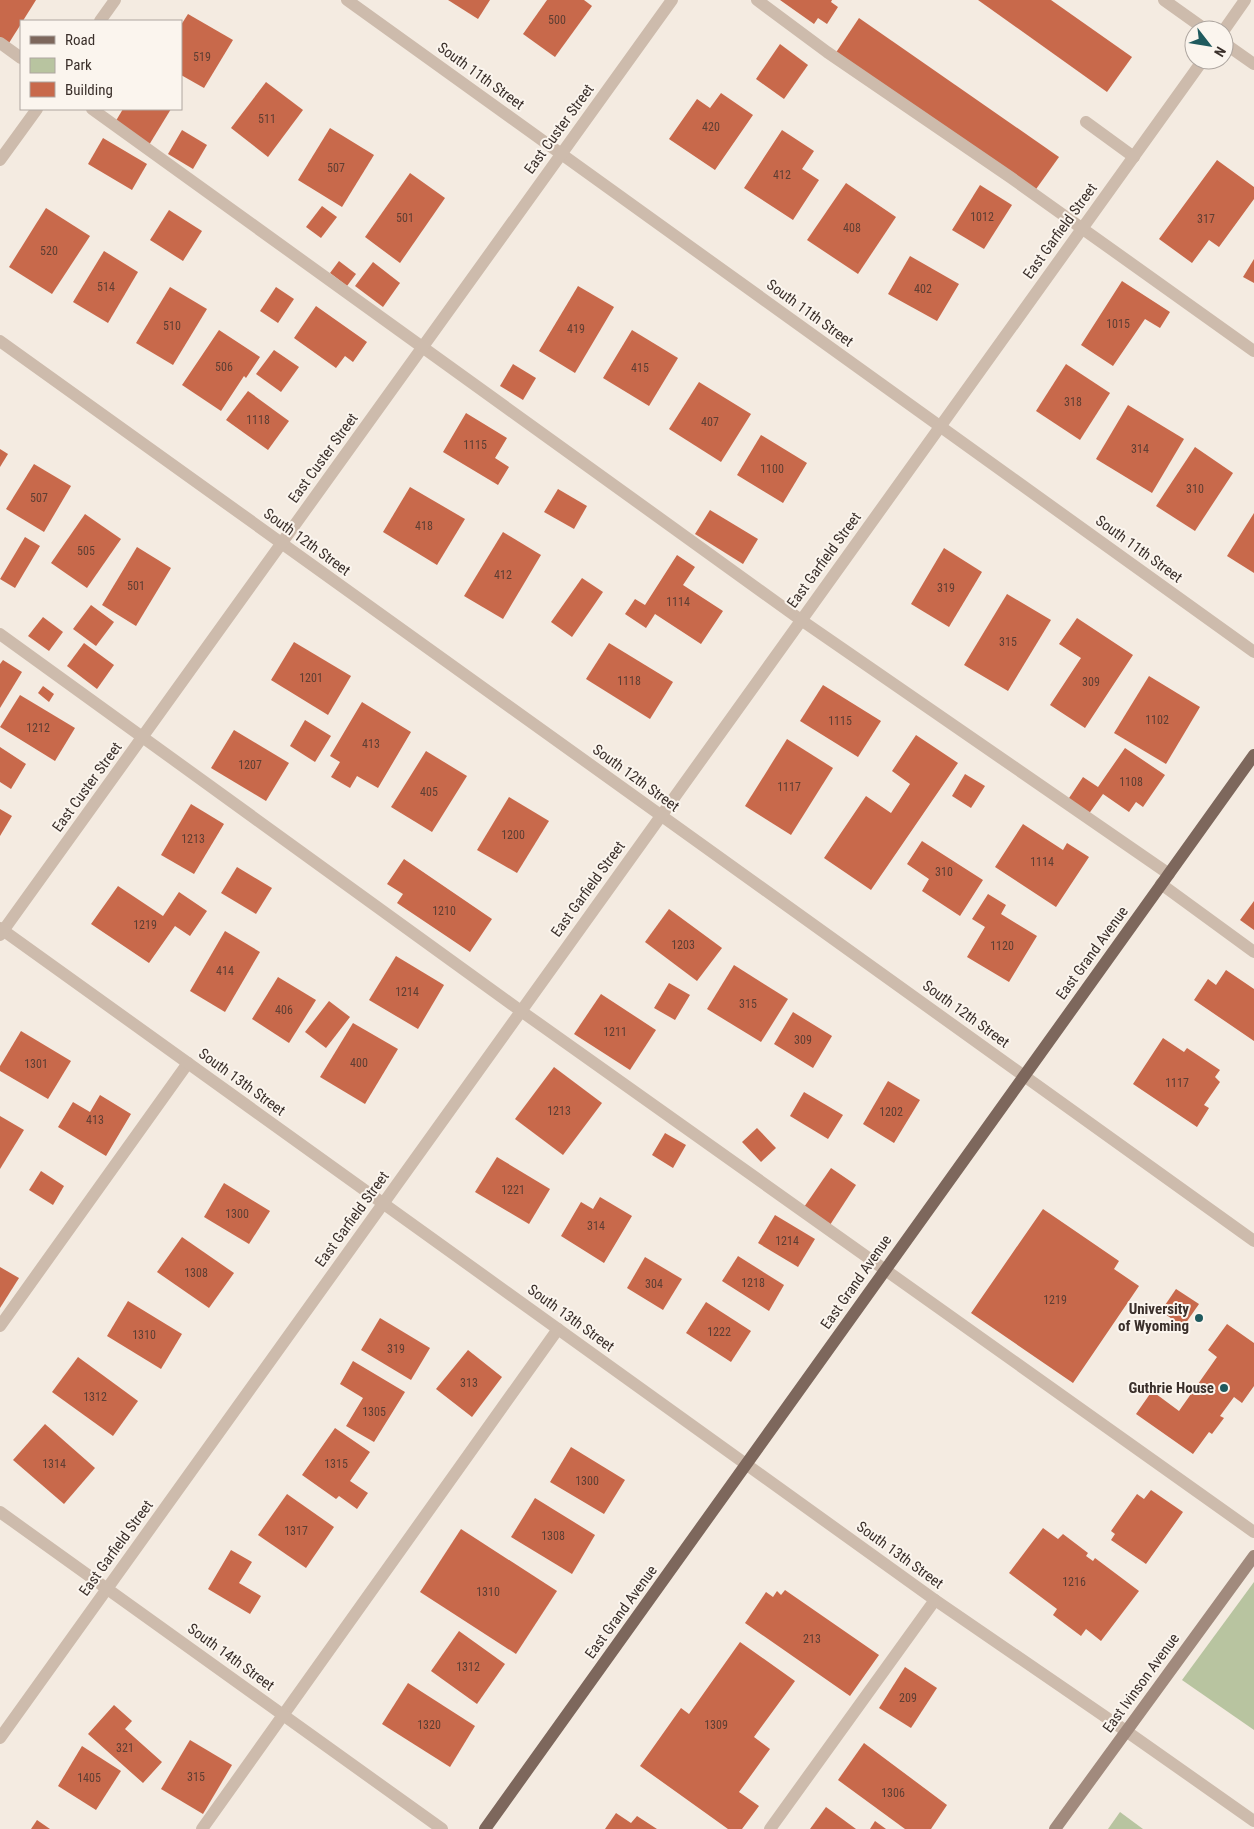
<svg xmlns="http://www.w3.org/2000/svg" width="1254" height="1829" viewBox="0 0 1254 1829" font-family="'Roboto Condensed',sans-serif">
<rect width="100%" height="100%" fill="#f4ebe1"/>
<!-- green -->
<g fill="#b8c4a0">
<path d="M1254,1582V1730L1182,1680Z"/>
<path d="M1120,1812L1143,1829H1108Z"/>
</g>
<!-- building -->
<g fill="#c8694b">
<path d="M0,0H36L9,43L0,37Z"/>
<path d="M448,0H490L478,19Z"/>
<path d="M547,0H584L592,6L555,57L523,34Z"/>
<path d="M780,0H832L831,2L838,7L827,24L818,18L814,24Z"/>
<path d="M978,0H1051L1132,57L1107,92Z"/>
<path d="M188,14L233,40L204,88L181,75V25Z"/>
<path d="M859,18L1059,157L1034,192L835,54Z"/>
<path d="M780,44L808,65L784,99L756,79Z"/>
<path d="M266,82L303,110L268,157L231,128Z"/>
<path d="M721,93L753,115L715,170L669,139L697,99L710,108Z"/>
<path d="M123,109H171L149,145L114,124Z"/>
<path d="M330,128L374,155L342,207L298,180Z"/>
<path d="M182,130L207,145L193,169L168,154Z"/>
<path d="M782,130L814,151L802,169L819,180L793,220L744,188Z"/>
<path d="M103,138L147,164L132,190L88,164Z"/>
<path d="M1217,160L1254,187V199L1219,247L1209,240L1192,263L1159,239Z"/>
<path d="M410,173L445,198L400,263L365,237Z"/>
<path d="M846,183L896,217L858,274L807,240Z"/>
<path d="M980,185L1012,205L984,249L952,230Z"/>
<path d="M322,206L337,217L321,238L306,227Z"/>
<path d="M46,208L90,236L52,294L9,267Z"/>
<path d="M169,210L202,231L183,261L150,240Z"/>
<path d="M104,251L138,272L108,323L73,302Z"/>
<path d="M910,256L959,284L937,321L888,294Z"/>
<path d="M1254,259V283L1243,277Z"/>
<path d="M339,261L356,274L347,286L330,273Z"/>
<path d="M373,262L400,283L383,307L355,286Z"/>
<path d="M1122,281L1170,312L1160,328L1145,319L1113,366L1081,345Z"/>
<path d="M578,286L614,307L575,373L539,351Z"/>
<path d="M170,287L207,309L173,365L136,343Z"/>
<path d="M276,287L294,299L278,323L260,311Z"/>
<path d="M316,306L367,342L353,362L345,356L336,368L294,338Z"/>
<path d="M219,330L260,357L246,378L244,376L221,411L182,385Z"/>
<path d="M632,330L678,358L649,406L603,378Z"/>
<path d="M274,350L299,367L281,392L256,374Z"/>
<path d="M513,364L536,378L523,400L500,386Z"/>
<path d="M1066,364L1110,393L1080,440L1036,411Z"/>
<path d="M699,382L751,414L721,462L669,429Z"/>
<path d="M248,391L289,421L268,450L226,420Z"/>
<path d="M1128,405L1184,439L1152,493L1096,459Z"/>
<path d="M466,413L507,438L495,458L509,467L498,485L443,452Z"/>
<path d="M761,435L807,463L783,503L737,475Z"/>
<path d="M1195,447L1233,473L1195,531L1156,506Z"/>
<path d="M0,449L8,454L0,467Z"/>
<path d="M34,464L71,486L44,532L6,509Z"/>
<path d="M410,487L465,519L437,565L383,532Z"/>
<path d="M558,489L587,506L574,529L544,512Z"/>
<path d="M710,510L758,539L743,564L695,534Z"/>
<path d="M1254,513V573L1227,556Z"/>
<path d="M85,514L121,539L87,588L51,563Z"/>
<path d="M503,532L541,555L503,619L464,596Z"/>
<path d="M25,537L40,546L15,588L0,579Z"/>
<path d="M137,547L171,568L136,626L102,605Z"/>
<path d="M944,548L982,572L949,627L911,604Z"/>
<path d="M677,555L695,567L683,585L723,611L701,644L655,614L646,628L625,614L635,599L645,605Z"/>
<path d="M582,578L603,592L572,637L551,622Z"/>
<path d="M1007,594L1051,620L1008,691L964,665Z"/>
<path d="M91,605L114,622L96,646L73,629Z"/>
<path d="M43,617L63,632L49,651L28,636Z"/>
<path d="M1077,618L1133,655L1085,728L1050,705L1081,658L1059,644Z"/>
<path d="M294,642L351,676L328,715L271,680Z"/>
<path d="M84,643L114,665L97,689L67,666Z"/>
<path d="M609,643L673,682L650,719L586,679Z"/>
<path d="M3,660L22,672L0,708V664Z"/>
<path d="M1149,676L1200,707L1166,764L1114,733Z"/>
<path d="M823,685L881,721L858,757L800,721Z"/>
<path d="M43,686L54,694L49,702L38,693Z"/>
<path d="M20,695L75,728L55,761L0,727Z"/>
<path d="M362,702L411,732L378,788L357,776L350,788L331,777L340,762L330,756Z"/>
<path d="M305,720L331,736L315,762L290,746Z"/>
<path d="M234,730L289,763L266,801L211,768Z"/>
<path d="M916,735L958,763L871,890L824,858L866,796L891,813L910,784L892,771Z"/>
<path d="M787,739L833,768L791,835L745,806Z"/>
<path d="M0,747L26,764L11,789L0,782Z"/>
<path d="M1125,748L1165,775L1143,807L1136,802L1129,812L1103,794L1088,815L1067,801L1083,777L1098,787Z"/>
<path d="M426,751L467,776L432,832L391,807Z"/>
<path d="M965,774L985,786L971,808L952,796Z"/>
<path d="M509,797L549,821L517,873L477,850Z"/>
<path d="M191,804L224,824L194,874L161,855Z"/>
<path d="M0,809L12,816L0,836Z"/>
<path d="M1023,824L1063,850L1067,843L1089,857L1056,907L995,867Z"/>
<path d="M922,841L983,880L960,916L922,891L929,879L907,864Z"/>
<path d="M404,859L492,919L470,952L397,903L403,894L387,884Z"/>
<path d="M237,867L272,888L256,914L221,893Z"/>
<path d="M118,886L163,916L179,892L207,911L190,936L175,926L149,963L91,924Z"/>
<path d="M988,894L1006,905L1001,914L1037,936L1009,982L967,957L985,927L972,919Z"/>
<path d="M1254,901V930L1240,920Z"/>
<path d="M669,909L722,948L697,981L645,942Z"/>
<path d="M225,931L260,952L225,1012L190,991Z"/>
<path d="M396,956L444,985L418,1029L369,1000Z"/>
<path d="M734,965L788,999L761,1042L707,1009Z"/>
<path d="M1226,970L1254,989V1041L1194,1000L1208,979L1216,985Z"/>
<path d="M278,977L316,1000L289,1043L252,1019Z"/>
<path d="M669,983L690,995L675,1020L654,1008Z"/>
<path d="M601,994L656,1030L630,1070L574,1034Z"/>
<path d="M329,1001L350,1017L326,1048L305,1032Z"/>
<path d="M793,1012L832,1036L813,1068L774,1044Z"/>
<path d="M353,1023L398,1049L365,1104L320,1077Z"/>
<path d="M21,1031L71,1061L48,1099L0,1071V1066Z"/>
<path d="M1163,1038L1184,1052L1187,1048L1220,1070L1215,1077L1220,1082L1204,1105L1209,1108L1197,1127L1133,1084Z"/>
<path d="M554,1067L602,1103L563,1155L515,1119Z"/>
<path d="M888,1081L920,1100L894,1143L863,1124Z"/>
<path d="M804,1092L843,1115L828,1139L790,1116Z"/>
<path d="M100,1095L131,1114L106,1156L58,1127L73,1102L90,1112Z"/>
<path d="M0,1116L24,1130L0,1169Z"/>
<path d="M757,1128L776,1148L761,1162L742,1142Z"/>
<path d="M665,1133L686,1145L673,1168L652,1155Z"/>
<path d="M497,1157L550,1189L529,1224L475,1192Z"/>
<path d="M831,1168L856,1185L828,1228L802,1210Z"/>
<path d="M41,1171L64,1186L53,1205L29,1190Z"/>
<path d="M224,1183L270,1211L249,1244L204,1217Z"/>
<path d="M600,1197L632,1216L604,1263L561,1236L581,1202L593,1209Z"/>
<path d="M1043,1209L1119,1261L1114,1269L1139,1286L1073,1383L971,1313Z"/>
<path d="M775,1215L815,1239L798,1267L758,1243Z"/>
<path d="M182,1237L234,1273L209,1308L157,1272Z"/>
<path d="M738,1256L784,1285L769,1311L722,1281Z"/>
<path d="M645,1257L682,1279L663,1310L627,1288Z"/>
<path d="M0,1267L19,1278L0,1308Z"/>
<path d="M1176,1289L1199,1304L1183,1327L1161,1311Z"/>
<path d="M128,1301L182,1334L161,1369L107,1336Z"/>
<path d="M706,1302L751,1331L731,1362L686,1333Z"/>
<path d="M380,1318L430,1348L411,1380L361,1350Z"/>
<path d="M1227,1324L1254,1343V1386L1242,1403L1234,1397L1220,1416L1224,1418L1212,1434L1209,1432L1193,1454L1136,1414L1152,1391L1179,1411L1217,1357L1208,1350Z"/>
<path d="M468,1350L502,1377L472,1417L436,1389Z"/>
<path d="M78,1357L138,1401L113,1436L52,1392Z"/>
<path d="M353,1361L405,1392L374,1442L346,1426L363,1398L340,1384Z"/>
<path d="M45,1424L95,1468L64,1504L13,1460Z"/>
<path d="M335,1428L370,1452L350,1481L368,1493L357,1509L339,1496L336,1499L302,1475Z"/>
<path d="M571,1447L625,1480L604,1514L550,1482Z"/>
<path d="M1151,1490L1183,1512L1146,1564L1111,1540L1115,1534L1111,1531L1137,1494L1144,1499Z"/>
<path d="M287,1494L334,1527L306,1568L258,1535Z"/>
<path d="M535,1498L595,1535L572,1574L511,1537Z"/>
<path d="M1043,1528L1058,1539L1063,1534L1088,1553L1086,1556L1093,1561L1095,1558L1139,1591L1101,1641L1086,1629L1081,1636L1053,1615L1057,1609L1009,1573Z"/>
<path d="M461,1529L557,1591L516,1654L420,1592Z"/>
<path d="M231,1550L252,1562L239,1583L261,1596L250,1614L208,1589Z"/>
<path d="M785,1590L879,1655L850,1696L745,1623L766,1592L773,1597L777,1591L781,1595Z"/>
<path d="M459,1631L505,1664L477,1704L431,1671Z"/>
<path d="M740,1642L795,1681L754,1737L770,1749L739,1792L759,1806L742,1829H728L640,1766L681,1708L689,1714Z"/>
<path d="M905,1667L937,1688L911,1728L879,1708Z"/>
<path d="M408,1683L475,1726L450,1767L382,1724Z"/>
<path d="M114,1705L132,1721L125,1729L162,1762L143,1783L88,1734Z"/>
<path d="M190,1740L232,1765L203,1814L161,1789Z"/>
<path d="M864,1743L947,1805L931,1829H905L838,1780Z"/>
<path d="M82,1746L121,1771L96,1810L58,1786Z"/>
<path d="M826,1807L856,1829H810Z"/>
<path d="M616,1813L631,1823L637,1816L657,1829H605Z"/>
<path d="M37,1820L50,1829H31Z"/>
<path d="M875,1821L886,1829H870Z"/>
</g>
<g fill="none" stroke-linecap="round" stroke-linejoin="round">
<!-- lane -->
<g stroke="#cdbbac" stroke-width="12">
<path d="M757,0L827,52L1010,177L1254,351"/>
<path d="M0,43L21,58"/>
<path d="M92,109L801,620L1169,874"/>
<path d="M1086,122L1134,157"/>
<path d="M0,634L521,1011L1254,1532"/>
<path d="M1161,884L1254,952"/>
<path d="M0,1326L188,1063"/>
<path d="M1126,1731L1254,1821"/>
<path d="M202,1829L558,1329"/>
<path d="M770,1829L935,1600"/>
</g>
<!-- street -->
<g stroke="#cdbbac" stroke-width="12">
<path d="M347,0L1254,652"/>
<path d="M1164,0L1206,30"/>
<path d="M100,21L115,0"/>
<path d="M1224,30L1245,0"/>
<path d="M1224,43L1254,64"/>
<path d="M0,160L37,109"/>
<path d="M0,341L1254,1241"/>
<path d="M0,928L935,1600L1126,1731"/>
<path d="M0,935L672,0"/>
<path d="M0,1512L442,1829"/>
<path d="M0,1738L1203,60"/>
</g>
<!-- secondary -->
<path stroke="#a18a7d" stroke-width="12" d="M1055,1829L1254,1556"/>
<!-- primary -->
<path stroke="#7d675c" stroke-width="12" d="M485,1829L1254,755"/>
</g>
<!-- markers -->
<g fill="#1f5a5e" stroke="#fbf5ee" stroke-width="2">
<circle cx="1199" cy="1318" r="5"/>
<circle cx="1224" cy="1388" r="5"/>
</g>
<g text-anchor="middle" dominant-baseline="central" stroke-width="4" stroke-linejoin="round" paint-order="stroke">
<!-- number labels -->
<g font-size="12" fill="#5e3e33">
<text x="557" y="20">500</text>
<text x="202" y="57">519</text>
<text x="267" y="119">511</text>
<text x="711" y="127">420</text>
<text x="336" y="168">507</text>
<text x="782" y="175">412</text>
<text x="982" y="217">1012</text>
<text x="405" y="218">501</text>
<text x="1206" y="219">317</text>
<text x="852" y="228">408</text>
<text x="49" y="251">520</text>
<text x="106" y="287">514</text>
<text x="923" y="289">402</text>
<text x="1118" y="324">1015</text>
<text x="172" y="326">510</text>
<text x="576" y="329">419</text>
<text x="224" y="367">506</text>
<text x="640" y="368">415</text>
<text x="1073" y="402">318</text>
<text x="258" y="420">1118</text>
<text x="710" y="422">407</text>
<text x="475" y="445">1115</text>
<text x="1140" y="449">314</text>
<text x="772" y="469">1100</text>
<text x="1195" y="489">310</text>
<text x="39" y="498">507</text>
<text x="424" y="526">418</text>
<text x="86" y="551">505</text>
<text x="503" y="575">412</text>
<text x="136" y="586">501</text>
<text x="946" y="588">319</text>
<text x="678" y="602">1114</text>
<text x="1008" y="642">315</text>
<text x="311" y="678">1201</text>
<text x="629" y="681">1118</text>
<text x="1091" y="682">309</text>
<text x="1157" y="720">1102</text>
<text x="840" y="721">1115</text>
<text x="38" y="728">1212</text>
<text x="371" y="744">413</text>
<text x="250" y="765">1207</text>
<text x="1131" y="782">1108</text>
<text x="789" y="787">1117</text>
<text x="429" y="792">405</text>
<text x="513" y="835">1200</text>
<text x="193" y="839">1213</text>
<text x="1042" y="862">1114</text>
<text x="944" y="872">310</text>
<text x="444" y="911">1210</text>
<text x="145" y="925">1219</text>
<text x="683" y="945">1203</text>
<text x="1002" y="946">1120</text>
<text x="225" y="971">414</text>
<text x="407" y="992">1214</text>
<text x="748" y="1004">315</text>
<text x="284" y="1010">406</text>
<text x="615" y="1032">1211</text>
<text x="803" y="1040">309</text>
<text x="359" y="1063">400</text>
<text x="36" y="1064">1301</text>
<text x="1177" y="1083">1117</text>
<text x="559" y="1111">1213</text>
<text x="891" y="1112">1202</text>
<text x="95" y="1120">413</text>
<text x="513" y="1190">1221</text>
<text x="237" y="1214">1300</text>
<text x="596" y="1226">314</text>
<text x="787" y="1241">1214</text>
<text x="196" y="1273">1308</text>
<text x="753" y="1283">1218</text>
<text x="654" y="1284">304</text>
<text x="1055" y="1300">1219</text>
<text x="719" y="1332">1222</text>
<text x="144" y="1335">1310</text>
<text x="396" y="1349">319</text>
<text x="469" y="1383">313</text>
<text x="95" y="1397">1312</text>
<text x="374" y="1412">1305</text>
<text x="54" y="1464">1314</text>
<text x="336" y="1464">1315</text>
<text x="587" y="1481">1300</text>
<text x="296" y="1531">1317</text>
<text x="553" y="1536">1308</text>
<text x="1074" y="1582">1216</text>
<text x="488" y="1592">1310</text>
<text x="812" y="1639">213</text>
<text x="468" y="1667">1312</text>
<text x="908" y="1698">209</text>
<text x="429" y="1725">1320</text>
<text x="716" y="1725">1309</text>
<text x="125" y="1748">321</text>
<text x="196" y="1777">315</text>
<text x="89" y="1778">1405</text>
<text x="893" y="1793">1306</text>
</g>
<!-- street labels -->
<g font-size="15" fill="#3b302b" stroke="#fbf5ee">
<text transform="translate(481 76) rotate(36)">South 11th Street</text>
<text transform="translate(559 129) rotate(-54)">East Custer Street</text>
<text transform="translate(1060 231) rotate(-54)">East Garfield Street</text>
<text transform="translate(810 313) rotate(36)">South 11th Street</text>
<text transform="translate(323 458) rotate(-54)">East Custer Street</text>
<text transform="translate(307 542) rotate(36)">South 12th Street</text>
<text transform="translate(1139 549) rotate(36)">South 11th Street</text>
<text transform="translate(824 560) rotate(-54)">East Garfield Street</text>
<text transform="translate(636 778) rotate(36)">South 12th Street</text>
<text transform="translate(87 787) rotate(-54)">East Custer Street</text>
<text transform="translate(588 889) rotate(-54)">East Garfield Street</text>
<text transform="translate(1092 953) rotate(-54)">East Grand Avenue</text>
<text transform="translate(966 1014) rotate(36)">South 12th Street</text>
<text transform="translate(242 1082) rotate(36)">South 13th Street</text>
<text transform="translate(352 1219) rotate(-54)">East Garfield Street</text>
<text transform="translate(856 1282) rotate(-55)">East Grand Avenue</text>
<text transform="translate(571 1318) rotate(36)">South 13th Street</text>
<text transform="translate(116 1548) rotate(-54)">East Garfield Street</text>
<text transform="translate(900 1555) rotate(36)">South 13th Street</text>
<text transform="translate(621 1612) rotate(-54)">East Grand Avenue</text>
<text transform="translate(231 1657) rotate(36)">South 14th Street</text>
<text transform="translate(1141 1683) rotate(-54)">East Ivinson Avenue</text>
</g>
<!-- poi labels -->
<g font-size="15" font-weight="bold" fill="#3b302b" stroke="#fbf5ee" text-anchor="end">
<text x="1189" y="1309">University<tspan x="1189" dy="17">of Wyoming</tspan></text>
<text x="1214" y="1388">Guthrie House</text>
</g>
</g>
<!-- legend -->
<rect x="20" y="20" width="162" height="90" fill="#fbf5ee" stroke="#aea6a0"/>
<rect x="30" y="36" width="25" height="8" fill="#7d675c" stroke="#aea6a0"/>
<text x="65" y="45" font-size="15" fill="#3b302b">Road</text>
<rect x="30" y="58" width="25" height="15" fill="#b8c4a0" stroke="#aea6a0"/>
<text x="65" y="70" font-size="15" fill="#3b302b">Park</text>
<rect x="30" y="82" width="25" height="15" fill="#c8694b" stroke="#aea6a0"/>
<text x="65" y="95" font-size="15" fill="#3b302b">Building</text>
<!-- north arrow -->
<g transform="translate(1209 45) rotate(121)"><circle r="24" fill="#fbf5ee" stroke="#aea6a0"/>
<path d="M0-4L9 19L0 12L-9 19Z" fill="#1f5a5e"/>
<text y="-8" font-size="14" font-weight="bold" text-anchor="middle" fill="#3b302b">N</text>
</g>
</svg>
